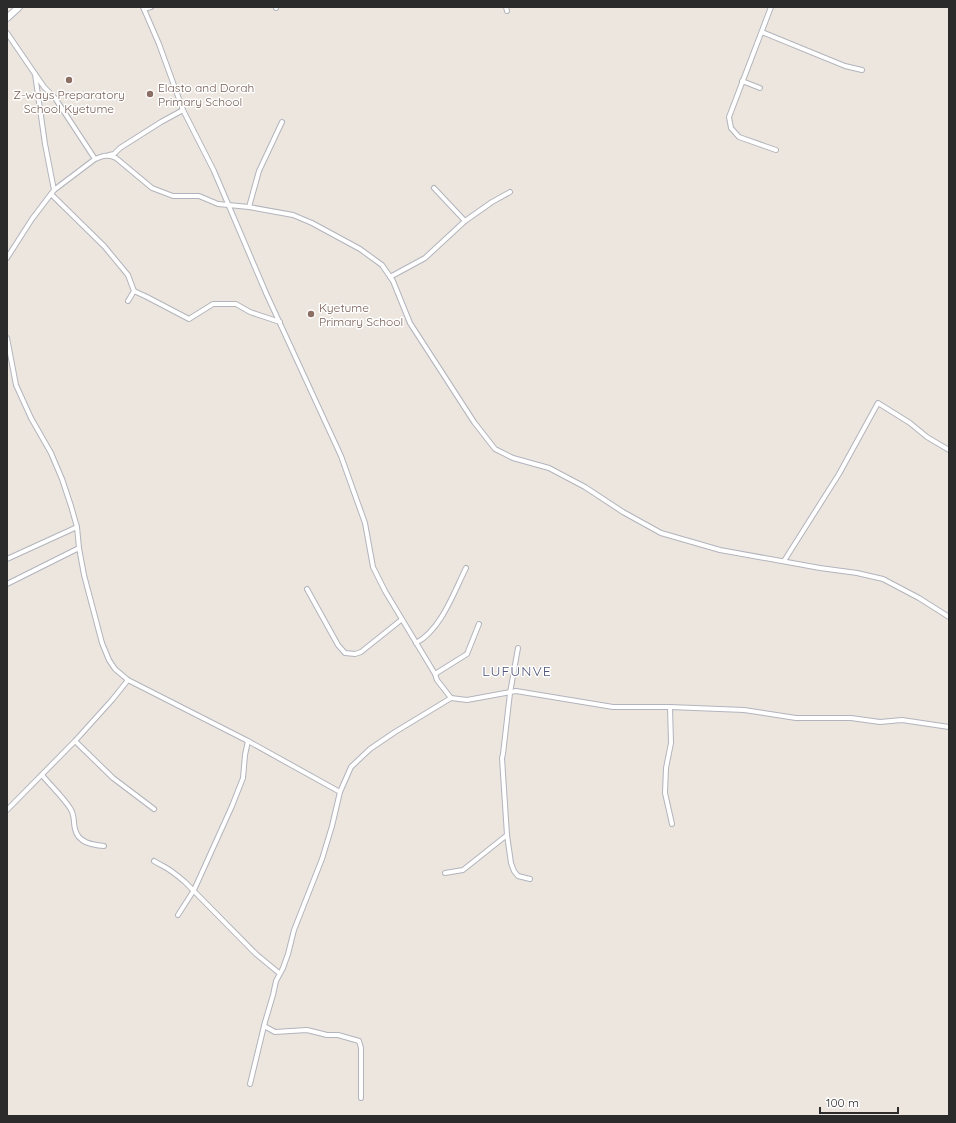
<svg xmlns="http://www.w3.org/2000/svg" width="956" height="1123" viewBox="0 0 956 1123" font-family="Quicksand,sans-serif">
<rect width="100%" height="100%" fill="#ece6df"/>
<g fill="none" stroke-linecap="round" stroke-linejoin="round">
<defs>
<g id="minor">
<path d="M143,7L159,44L183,110L214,171L266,293L341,456L365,523L373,567L385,591L435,674L437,680L451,698L467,700L516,691L613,707H670L744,710L796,718H851L880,722L902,720L949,727"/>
<path d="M276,7V8"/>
<path d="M506,7L507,11"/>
<path d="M771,7L729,117L731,128L739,137L776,150"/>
<path d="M144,9L151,7"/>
<path d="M762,32L845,66L862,70"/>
<path d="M7,33L35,74L44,87L55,98L95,159C103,156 108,154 116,158L152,188L173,196H199L218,204L249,207L293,215L312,223L360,249L382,265L393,281L410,323L474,422L495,449L513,458L549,468L585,487L623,512L661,533L720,550L820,568L857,573L883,579L919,598L949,617"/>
<path d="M35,74L45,144L54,190"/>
<path d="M742,81L760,88"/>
<path d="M109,155L114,154L120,148L161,122L183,110"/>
<path d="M434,188L465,221"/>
<path d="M51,194L104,246L128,275L134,291L128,301"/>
<path d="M249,207L259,171L282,122"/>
<path d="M7,258L32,219L51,194L54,190L95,159"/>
<path d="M390,277L425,258L465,221L492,202L510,192"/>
<path d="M134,291L147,297L189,319L213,304H236L250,312L280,322"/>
<path d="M7,338L16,385L31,418L51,453L62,479L71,506L77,527L79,548L84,575L102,643L109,660L115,669L128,680L248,741L340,792"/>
<path d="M7,559L77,527"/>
<path d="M784,561L839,474L878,403L910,423L927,437L949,450"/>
<path d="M7,584L79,548"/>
<path d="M307,589L338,645L345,653L355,654L361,652L401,620"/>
<path d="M416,643C441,630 454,592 466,568"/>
<path d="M518,648L510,693L503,754L502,758L507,835L511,863L514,871L518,876L530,879"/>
<path d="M435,674L467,654L479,624"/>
<path d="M670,707L671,743L666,768L665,793L672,824"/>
<path d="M75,741L113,778L154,809"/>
<path d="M42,775C51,786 62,796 70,808C75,815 73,821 75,829C78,843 93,845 104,846"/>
<path d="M7,810L75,741L112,700L128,680"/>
<path d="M154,861C157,863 159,864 163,866C171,870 178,876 185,882L256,954L279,973"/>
<path d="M445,873L463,870L507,835"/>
<path d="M178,915L194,890L232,806L243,778L245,755L248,741"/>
<path d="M250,1084L264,1026"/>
<path d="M361,1098V1048L359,1041L338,1035H327L307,1030L275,1032L264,1026L265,1022L273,995L276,981L283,968L288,954L294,930L322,859L332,826L340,792L351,767L370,749L395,732L451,698"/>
</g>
<path id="secondary" d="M7,18L19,7"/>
</defs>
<!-- minor casing -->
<use href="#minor" stroke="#b2b4bd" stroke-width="6"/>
<!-- secondary casing -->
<use href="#secondary" stroke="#b2b4bd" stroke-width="8"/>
<!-- minor -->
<use href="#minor" stroke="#fff" stroke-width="4"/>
<!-- secondary -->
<use href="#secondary" stroke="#fff" stroke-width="6"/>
</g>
<!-- markers -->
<g fill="#8d6e63" stroke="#fff" stroke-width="1.5">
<circle cx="69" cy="80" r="4"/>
<circle cx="150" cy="94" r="4"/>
<circle cx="311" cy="314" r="4"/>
</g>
<g text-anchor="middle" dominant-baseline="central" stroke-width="3" stroke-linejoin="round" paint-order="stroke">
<!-- education labels -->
<g font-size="12" fill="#785e54" stroke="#fff" text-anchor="start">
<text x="158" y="87">Elasto and Dorah<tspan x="158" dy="14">Primary School</tspan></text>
<text x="69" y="94" text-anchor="middle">Z-ways Preparatory<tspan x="69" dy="14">School Kyetume</tspan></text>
<text x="319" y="307">Kyetume<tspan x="319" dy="14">Primary School</tspan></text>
</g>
<!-- quarter labels -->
<g font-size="14" letter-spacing="1" fill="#4f5578" stroke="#fff">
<text x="517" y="671">LUFUNVE</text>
</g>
</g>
<!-- border -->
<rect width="956" height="1123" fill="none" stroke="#2b2b2b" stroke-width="16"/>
<!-- scale -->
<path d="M820 1107v6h78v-6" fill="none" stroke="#2b2b2b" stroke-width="2"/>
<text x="826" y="1107" font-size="12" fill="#2b2b2b" stroke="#ffffff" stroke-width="3" paint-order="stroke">100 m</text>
</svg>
